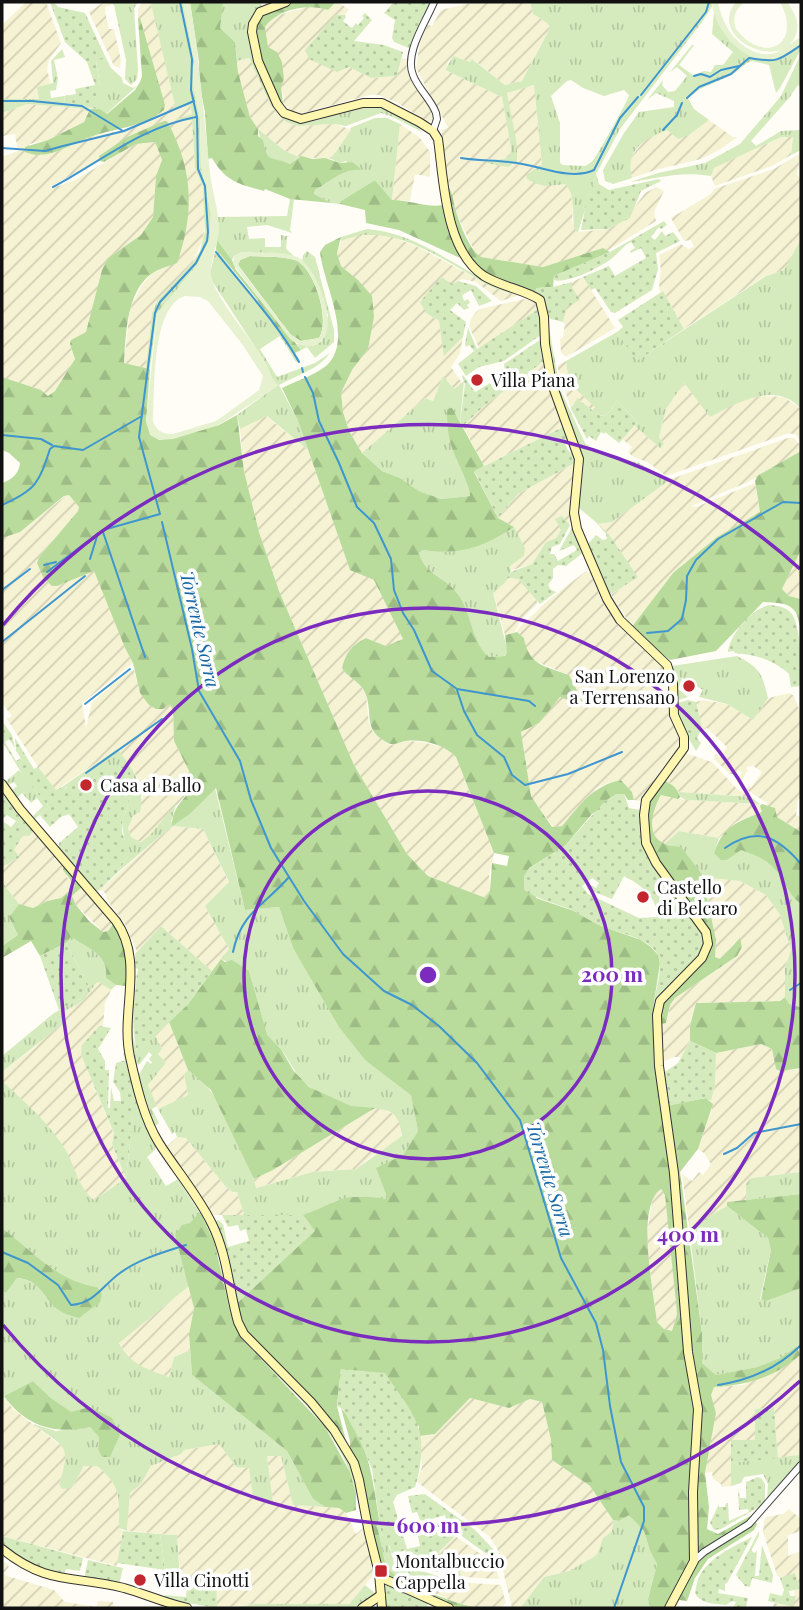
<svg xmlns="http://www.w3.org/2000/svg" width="803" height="1610" viewBox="0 0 803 1610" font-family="'Playfair Display',serif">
<defs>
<pattern id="farmland-furrows" width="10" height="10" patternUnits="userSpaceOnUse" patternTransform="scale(1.75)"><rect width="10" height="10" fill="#f6f3d4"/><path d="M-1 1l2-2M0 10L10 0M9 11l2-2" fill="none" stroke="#d2cfb5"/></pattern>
<pattern id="grass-tufts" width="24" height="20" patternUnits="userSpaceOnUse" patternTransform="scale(1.75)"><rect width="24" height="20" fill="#d5ebbd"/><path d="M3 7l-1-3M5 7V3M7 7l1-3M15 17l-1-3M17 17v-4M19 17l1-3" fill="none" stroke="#b6c8a1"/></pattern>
<pattern id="forest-firs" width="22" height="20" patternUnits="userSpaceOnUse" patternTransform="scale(1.75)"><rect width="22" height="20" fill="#b9dc9c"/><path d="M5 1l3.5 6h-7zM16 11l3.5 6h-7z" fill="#9ebc85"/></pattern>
<pattern id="park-dots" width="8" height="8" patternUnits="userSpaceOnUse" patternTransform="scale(1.75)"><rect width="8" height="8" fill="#d5ebbd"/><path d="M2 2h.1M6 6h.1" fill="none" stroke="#b6c8a1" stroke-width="1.8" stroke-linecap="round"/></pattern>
</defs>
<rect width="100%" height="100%" fill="#fffdf5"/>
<!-- farmland -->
<g fill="url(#farmland-furrows)">
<path d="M26,2H46L61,43L49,60L47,70L51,84L37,87L40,99H2V25Z"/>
<path d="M104,2L114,4L105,7L106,16L109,29H114L121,60L120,68L114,66L89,12Z"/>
<path d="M142,2L151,4L176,105L173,106L176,109L190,105L192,114L176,120L192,119L195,168L203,187L206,212L203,239L193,262L158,300L152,313L146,368L124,363L130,308L142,285L151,274L179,146L167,122L50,187V189L75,180L136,144L155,142L162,160L156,176L153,217L141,235L108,258L86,333L72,340L70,344L75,359L55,391L49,396L41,390L2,377V157L18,151L15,134L2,136V113L26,104L80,108L88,112L84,122L48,140L29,144L30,154L51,153L93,136L124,130L162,112L140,18L138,19V9Z"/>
<path d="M337,2L349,9L345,15H335L349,67L371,78L397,76L402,58L409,60L434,113V120L428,122L396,102L378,95H370L299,114H295L283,103L284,97L264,34L265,27L275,16L314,5L328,9Z"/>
<path d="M486,2H530L533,14L547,23L550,28L522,81L505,85L473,59L470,62L453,56L448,62L445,70L502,97L511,148L510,156L505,159H488L486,163L513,165L507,93L534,85L542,164L528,173L554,186L565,184L569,187L573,204L572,221L578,232L608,229L625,220L645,193L656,187L664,191L654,212L656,221L607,251L603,248L543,267L481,257L476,254L455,211L450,187L447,184L442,140V130L448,128L416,68L420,42L428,25L432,26L441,10L466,4Z"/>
<path d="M249,58L286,122L298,126L335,124L352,130L331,159L299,157L285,151L258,129L250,117L238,72L237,61Z"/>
<path d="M709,120L733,137H737L721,149L701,159L655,170L632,178L629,163L632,156L647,137L667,130L689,135Z"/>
<path d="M400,124L419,137L430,152V177L415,174L410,201L392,200Z"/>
<path d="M781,137H793L791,155L772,166L715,186L711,176L713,168Z"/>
<path d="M801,153L797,175L801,179V239L790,263L784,270L765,276L684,329L663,291L660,293L659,282L661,272L659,255L681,244L688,249L694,247L691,240L684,241L671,218L711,194L714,189L774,169Z"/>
<path d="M372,233L391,236L420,248L483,282L503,291L520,295L501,301L476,282L462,279L453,284L441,277L426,313L439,321L445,355L463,337L460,353L451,367L462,383L454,389L443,376L433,401L425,398L362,453L349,431L343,412L341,393L352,370L368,349L358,280L341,266L337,253L341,241L353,235Z"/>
<path d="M583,277L615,328L566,357L561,352L560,339L563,337L565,324L563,322L572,282Z"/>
<path d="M529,298L537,302L540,308L479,348L469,326L471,319L476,312L480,309Z"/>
<path d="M544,361L551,396L563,427L484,466L463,426L484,406Z"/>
<path d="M566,361L569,383L596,407L592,411L577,398L571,409L557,366Z"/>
<path d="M684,383L710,416L741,401L760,396L784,397L801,409V442L796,435L789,433L666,476L649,463L632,456L628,452L632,447L622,439L635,426L660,448L664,444L659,437L666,409Z"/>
<path d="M266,416L308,450L350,569L374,580L404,640L386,646L367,638L347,675L357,680L366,695L369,723L373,732L385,742L391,745L407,741L421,742L448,748L456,757L494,853L489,874L490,890L486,898L428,876L407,854L354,765L279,591L259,532L244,471L240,429Z"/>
<path d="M788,438H794L801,446V451L748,482L691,506L696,507L755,483L760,512L717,537L673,573L632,627L611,595L637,577L608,533L598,524L612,522L671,479Z"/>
<path d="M575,463L572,520L556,538L546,542L532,564L509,571V566L524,556L498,518L518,494Z"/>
<path d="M68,494L79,507L78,511L39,557L57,586L94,570L125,648L133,663L82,703L86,728L92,702L127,673L134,670L140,693L163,709L170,703L173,710L174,741L194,781L192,788L150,835L141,842L131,837L128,828L143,798L139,780L117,749L56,790L38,767L7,719L12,716L2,703V538L20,531Z"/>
<path d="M801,550V599L789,596L782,589Z"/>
<path d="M586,571L590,573L603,603L617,624L665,667L667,672H657V705L669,706V714L681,742L680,747L660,771L641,801L634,800L632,792L622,780L608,783L597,788L562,826L553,827L531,796L521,732L539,723L560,696L581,705L569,675L532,660L527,651L524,638L517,632L518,629L546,602Z"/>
<path d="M507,578L518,579L531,591L538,603L520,621L515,632L505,635L493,591L504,584Z"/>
<path d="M790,693L794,696L801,715V800L798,799L796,815L801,817V832L777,817L767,807V803L747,790L748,786L751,788L762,772L752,765L750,767L748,766L746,769L748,770L741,781L739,778L742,772L739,770L736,774H730L714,759L716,754L720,757L727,747L707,728L702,731L696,702L703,700L727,704L753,720L768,698Z"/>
<path d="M685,753L712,762L737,789L751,797L679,792L670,783L662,780Z"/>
<path d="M661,795L686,800L760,804L763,812L736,822L719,838L679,831L664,844L657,839L652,829V813Z"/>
<path d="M172,826L203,829L229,883L205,906L229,949L212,971L161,926L137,952L125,924L107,900L106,894L102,890L98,891Z"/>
<path d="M34,830L64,863L67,877L75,886L61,898L47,901L33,908L19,904L2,882V867L20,857L13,850L23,834Z"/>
<path d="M702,874L710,878L740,881L766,895L780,915L791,950L785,968V997L780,1001L696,1003L690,1026V1041L681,1057H674L662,1062L661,1024L668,1018L670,1005L675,998L737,956L735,942L720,960L715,957L716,940Z"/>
<path d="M83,886L114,923L108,931L103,932L76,905L72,896Z"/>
<path d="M99,981L111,990L105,1003L103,1027H98L81,1055L114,1134L112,1144L126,1178L94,1200L86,1194L64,1148L21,1099L2,1081V1072L36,1046L60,1013L83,1001L95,983Z"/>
<path d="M169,1022L188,1070L184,1075L188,1095L158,1109L148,1085L166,1063L158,1054L162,1049L155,1035Z"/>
<path d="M761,1044L772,1049L776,1068L794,1070L801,1068V1172L751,1178L746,1184V1200L727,1202V1206L689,1228L682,1174L692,1181L699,1172L703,1175L711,1164L704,1153L698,1149L712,1109L711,1101L715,1086L716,1053Z"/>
<path d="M375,1108L384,1109L397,1116L401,1123V1139L372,1156L356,1169L312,1172L255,1188L254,1179L273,1170Z"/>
<path d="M177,1137L186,1138L226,1187L232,1192H237L244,1215H212L167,1146Z"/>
<path d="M661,1189L665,1195L670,1233L677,1314L672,1331L664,1329L657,1322L648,1256L647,1236L651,1206L654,1194Z"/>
<path d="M189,1286L194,1308L189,1334L190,1350L174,1357L169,1377L141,1368L126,1356L119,1342Z"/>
<path d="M801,1350V1453L800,1455L778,1458L774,1407L755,1409V1441H731V1486L722,1487L721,1484L713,1479L712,1472L705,1473L716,1413L710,1395L714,1387L743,1385L800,1355Z"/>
<path d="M2,1394L13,1409L63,1447L67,1458L59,1484L72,1488L84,1466H97L111,1478L119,1490V1528L123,1531L117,1566L2,1536Z"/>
<path d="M470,1398L509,1408L530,1399L542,1402L551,1440L552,1460L590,1486L613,1520L612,1531L603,1538L597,1555L569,1571L544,1577L520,1608H512L498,1550L490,1537L417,1482L422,1467L419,1436L435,1434Z"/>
<path d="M219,1444L236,1467H249L273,1501L267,1456H282L293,1505L339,1508L346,1513L356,1534L364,1527L376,1572L349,1604H256L217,1608L215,1577L180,1575L177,1535L127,1531L130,1492L141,1484L151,1466L181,1454L184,1450Z"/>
<path d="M789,1509L801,1519V1531L788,1535V1556L801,1551V1608H773L774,1603L793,1607L795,1590L800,1589L795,1574L780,1578L777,1575L763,1532L764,1521L767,1517L783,1514Z"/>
<path d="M455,1536L495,1564L499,1579L464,1577L439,1552Z"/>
<path d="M2,1560L9,1566L4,1574L7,1576L54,1590L65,1602L97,1607L98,1601L113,1602L114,1608H2Z"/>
<path d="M441,1577L456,1582L501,1585L506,1603L500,1608H478L451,1601L434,1593Z"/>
</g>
<!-- grass -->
<g fill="url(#grass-tufts)" fill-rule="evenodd">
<path d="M110,2H138L134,8L138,70L137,79L131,85L125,79L126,60L114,5Z"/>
<path d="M146,2H183L194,59L193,83L200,118L201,166L211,213L210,239L198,264L157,314L150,369L146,368L152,313L158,300L193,262L200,251L205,231L203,187L195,168L192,120L177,121L176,119L192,114L190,105L176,109L173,108L175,105L151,4Z"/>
<path d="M223,2H260L262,5C229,31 266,86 281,114C310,139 349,97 382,106C386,107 392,111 396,113C408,119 415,122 422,132L393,117L381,113L346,126L335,124L298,126L286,122L271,106L249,58L237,61L235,42L220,28L219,23Z"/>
<path d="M530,2H712V7L702,22L620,129L596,174L578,232L575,231C571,215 577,196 565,184C548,186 543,188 527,179L526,175L542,164L534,85L507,93L517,145V161L508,167L486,163V160L505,159L510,156L511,148L502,97L445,70L453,56L470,62L472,59L505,85L522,81L550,28L547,23L533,14ZM571,80L583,88L604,96L624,90L629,95C629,99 598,154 594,159C590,164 590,163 585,166L563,165L560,163V123L551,96L567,81Z"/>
<path d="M714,12L731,42L764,60L780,57L801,43V49L780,88L776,93L769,65L752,61L747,63L732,75L700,89L688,98L694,109L709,120L689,135L678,139L667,130C644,139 625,150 632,178L613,184L605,181L603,170L624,133L639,112L674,107V101L656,93L647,100L663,80L662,85L668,92L675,91L687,76L677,67L670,72L692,45H694L679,65L693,75L704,71L711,72L715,65H723L733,52L712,34Z"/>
<path d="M62,49L65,57L54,60L58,79L56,90L50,91L51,98L64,96L65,103L84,105L90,109L88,112L80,108L27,104L2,113V99H39L37,87L53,83L51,61Z"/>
<path d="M801,54V87L798,85L789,98L751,141L756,146L781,131L801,130V150L791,155L793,137H781L714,168L711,176C680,171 660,178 630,182L658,173L705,163L740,144L781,96Z"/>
<path d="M106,58L111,68L122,78L123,83L133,88L138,85L106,114L100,109V86L96,60Z"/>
<path d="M375,118H387L400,124L392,200L375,180L341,201L340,204L331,203L314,194L315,190C327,184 340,171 354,169L346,161L340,163L331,159L351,130L350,128Z"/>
<path d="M258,129L285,151L299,157L290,164L268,158L264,154Z"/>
<path d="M290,199H294L290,230L292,233L267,225L247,227L249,239L265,238V247H281V235L290,237H287L286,249L294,256L242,252L234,256L232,260L217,240L218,217L287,216Z"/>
<path d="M367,229C425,233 466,279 519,294C499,293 481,281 464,271C428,250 383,222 341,241V237Z"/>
<path d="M801,239V409C776,380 737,403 710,417L684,383L666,409L659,437L664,444L660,448L635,426L638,422L617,401L606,416L598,415L592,411L595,407L569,383L566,361L617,332L638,360L766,276L784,270Z"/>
<path d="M216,249L288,341L300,361L296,362L280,336L260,349L277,377L315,363L330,353C318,370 297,375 279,385L298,421L308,450L267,416L240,429L237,415L278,385L274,383L265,362L212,281L210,273Z"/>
<path d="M307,251L315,257L334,330V342L315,358L307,347L301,350L297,344L313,346L322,341L328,315L317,284L302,260L304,254Z"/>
<path d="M548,322L560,389L585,443L595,451L639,463L665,479H671L612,522L598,524L578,507L582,458L558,392L548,344Z"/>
<path d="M443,376L454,389L464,381L460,422L452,409L470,496L441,499L419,491L400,478L382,471L362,453L425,398L433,401Z"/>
<path d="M514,527L525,548L524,556L510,566L511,572L504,584L493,592L508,653L504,656L489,657C470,640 473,613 457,593C444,576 426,576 419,553L423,550C458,556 485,547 514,527Z"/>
<path d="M737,656C760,668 762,673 768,698L753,720L727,704L699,697L703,690L682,678L678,689L688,697L675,701L672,666Z"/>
<path d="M117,749C133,769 146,786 140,812L134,815L128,828L131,837L141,842L150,835L176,804L171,822L190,814L215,788L245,910L279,907L293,948L366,1061L411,1094L418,1131L403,1155L389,1199L356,1196L335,1201L321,1210L303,1215H244L237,1192H232L226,1187L186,1138L177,1137L175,1132L172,1134L158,1109L188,1095L184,1075L188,1070C196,1077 206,1084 212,1093C228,1117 250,1160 256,1188L312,1172L356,1169L402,1136C398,1099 376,1113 350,1106C337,1102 316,1093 306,1084C295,1074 290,1061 281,1049C277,1044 270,1040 266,1034C259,1020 254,988 249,971L221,959L229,949L205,906L229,882L203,829L172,826L118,872L127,857L122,823L133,787H66L64,790L62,787Z"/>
<path d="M19,770L49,807L35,819L33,816L43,806L37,798L31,803L22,793L16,799L11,791L17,786L14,782L7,786L4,783Z"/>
<path d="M679,792L751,797L760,804L686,800L680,797Z"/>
<path d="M679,831L719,838L714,853L727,860L741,849C756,855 768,859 778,873C787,884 788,895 801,904V1007L790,1005L785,997V968L791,950L780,915L766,895L740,881L710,878L702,874L681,848L664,844Z"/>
<path d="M2,882L19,904L9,917L18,935L2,946Z"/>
<path d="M71,937C88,948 109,955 106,978L116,985L111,990L99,982L96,983L83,1001L61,1013L65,1022L2,1072V1056L54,1013L80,999L89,986L66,943Z"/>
<path d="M138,974L135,981L133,1036L137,1052L155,1035L162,1049L158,1054L166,1063L148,1085L157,1106L152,1109L159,1123L155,1126L138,1076L147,1061L151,1064L152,1062L149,1059L152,1055L149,1052L140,1064L136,1065L130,1035L134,977Z"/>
<path d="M123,1053L126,1054L156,1143L155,1150L147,1157L166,1186L178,1179L158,1149L211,1230L234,1322L240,1336C271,1372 360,1444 356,1494C343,1426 282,1385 239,1336L229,1307L215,1245L190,1223L175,1235L189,1286L119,1343C130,1364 146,1369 169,1377L174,1357L190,1350L192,1375L287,1451L313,1499L325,1507L293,1505L281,1456H267L273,1502L253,1497L249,1468L236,1467L219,1444L184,1450L181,1454L151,1466L141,1484L130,1493L127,1531L119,1528C119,1497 122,1487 97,1466H84L72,1488L62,1489L59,1484C72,1444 65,1448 33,1424L56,1431L90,1427L99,1437L98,1449L116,1446L51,1398L33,1381L4,1396L2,1394V1291L6,1293L17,1278C36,1279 49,1297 60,1311L97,1287C57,1280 33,1252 2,1228V1081C24,1101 49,1123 65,1149C75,1165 79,1189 94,1200L126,1178L133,1115L140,1108Z"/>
<path d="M801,1172V1194L746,1200V1184L751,1178Z"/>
<path d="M727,1206L768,1238L771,1250L760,1299L766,1300L801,1288V1350L797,1346L780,1358L757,1367L716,1375L702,1363V1333L689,1228Z"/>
<path d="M801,1453C801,1469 778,1487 767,1500L768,1484L763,1474L744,1477L741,1483L731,1486V1463L799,1455Z"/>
<path d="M629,1514L644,1531L650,1551L657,1564L648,1599L650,1608H520L544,1577L569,1571L597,1555L603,1538L612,1531L613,1520L619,1521Z"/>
<path d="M379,1519L383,1545L388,1544L396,1568L411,1572L412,1568L441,1577L434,1593L390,1572L386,1567L377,1525Z"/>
<path d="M160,1534L177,1535L180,1578H170L169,1572L165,1570Z"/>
<path d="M365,1585L375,1593L356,1608H228L256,1604H349Z"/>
</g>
<!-- forest -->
<g fill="url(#forest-firs)" fill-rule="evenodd">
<path d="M190,2H223L220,28L235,42L238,72L250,117L258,129V136L263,140C268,164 268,155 290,164L301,156L313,159L325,158L340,163L352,162L360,168V170C343,168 329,183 315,190L314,194L331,203L290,199L265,189L264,191C239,184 226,182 212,158L208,159L205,112L199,82V62Z"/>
<path d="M292,2H336L328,10C309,3 277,9 265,27L268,47L277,52L282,62L284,79L281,87L283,103H280C271,84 246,38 258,19C265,8 281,6 292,2Z"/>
<path d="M140,18L165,105L164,110C143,127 117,128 93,136C71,143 49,162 25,152V147L48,140L84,122L90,109H100L107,114L135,90L140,82L142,76L138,19Z"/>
<path d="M164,121H167C193,168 195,212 177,263C169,266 158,269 151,274C126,293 126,335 124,363L150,369L146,422L159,440L219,425L237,415L244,471L259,532L279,591L354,765L407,854L428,876L486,898L490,890L492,863L507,866L509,856L494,853L456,757C445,745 423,739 406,741C399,742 393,747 386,742C363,729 373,715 366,695C361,681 349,679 342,668C346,652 352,645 366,638L386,646L403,639L374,580L350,570L298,421L282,388C296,381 313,376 326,366C355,341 323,283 320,252L325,245L341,237L337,253L341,266L358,280L372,296L374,317L368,349L352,370L341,393L343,412L349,431L362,453L382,471L400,478L419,491L441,499L470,496C468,481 460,468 454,453C448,439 447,424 447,409L452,408L484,466L474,472L498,518L514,527C485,547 458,556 423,550L419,553C426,576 444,576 457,593C473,613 470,640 489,657L505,656L507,653L505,635L517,632L524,638C529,666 545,666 569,675L583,702L581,705L560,697L539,723L521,732L531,796L552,827L562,826C581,804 592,786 621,780L632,792L634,800H628L624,794L592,814L565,846L529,868L536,898L574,911L601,926L641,940L651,947L658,955L660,963L654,1002L653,1026L658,1086L668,1105L706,1098L713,1104L698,1149L680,1172L702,1333V1363L716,1375L757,1367L780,1358L797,1346L800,1355C776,1377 747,1385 714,1387L711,1395L716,1413L705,1473L709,1507L707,1529L718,1534L752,1515L757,1524L754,1530L708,1559L695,1578L687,1601L679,1600L675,1608H650L648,1599L657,1564L650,1551L644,1531L629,1515L619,1521L613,1520L590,1486L552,1460L551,1440L542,1402L530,1399L509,1408L470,1398L435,1434L419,1436V1426L341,1369L337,1406L347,1445C324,1400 281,1368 247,1331L236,1304L314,1231L303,1215C315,1211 324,1206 336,1201C353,1194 370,1197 388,1199L376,1168L403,1155L418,1131L411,1095L366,1061L339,1027L293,948L279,907L245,910L216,788L190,814L172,826C172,803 188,800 194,781L174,741L173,710L170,704L163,709H156L149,705L140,693L133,663L125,648L94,571L57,586H52L43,577L37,563L39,557L78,511L79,507L69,495L64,496L20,532L2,538V483C12,480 19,473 20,463L9,453L2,450V377L41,390L48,396L55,391L75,359L70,344L71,340L86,332L102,270L108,258L141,235L153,217L156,176L162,160L155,142L136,144L104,162L100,161L99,156L127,137ZM661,1189L665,1195L676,1303L677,1314L672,1331L664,1329L657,1322C654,1294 635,1206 661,1189Z"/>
<path d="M375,180L392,200C410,200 427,208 443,205L460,258L399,230L366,223L365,210L340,204L341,201Z"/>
<path d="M447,184C453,192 453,202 456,212C461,226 469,249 481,257L543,267L603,248L610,252L554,276L553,287L537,288L535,293C515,288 497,282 480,269C460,254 451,208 447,184Z"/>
<path d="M217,240L232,260L236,270L301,350L295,353L255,297L216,249Z"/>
<path d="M250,256C261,257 291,256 299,262C316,274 330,321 319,338L301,341L291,335L238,265L240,260Z"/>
<path d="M801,451V550L782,589L789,596L801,599V636C798,606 793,603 763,602L716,651L670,660L631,628L673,573L717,537L760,512L755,481L757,476Z"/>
<path d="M662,780C671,783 678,788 680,797L678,799L661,795C653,809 644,835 665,844C669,846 676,846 681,847L702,874L716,940L715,957L720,959L740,938L742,947L737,956L675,998L670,1005L666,1023L661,1024L663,1001L658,862L648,843L646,808Z"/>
<path d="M762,804L775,808L777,817L801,832V904C788,895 787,884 778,873C768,860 756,855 741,850L727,860H721L714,853C723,826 737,822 762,812L760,806Z"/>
<path d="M64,863L83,886L72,896L76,905L89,921L103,932L108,931L114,923C128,942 127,963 127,986L116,985L106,978C109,955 88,948 71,937L66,943L40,956L31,941L2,958V946L18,935L9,917L19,904L33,908L47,901L61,898L75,886L63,870Z"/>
<path d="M221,959L225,962L232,960L249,971L267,1035L281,1049L293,1070L309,1087L351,1106L375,1108L273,1170L254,1179L211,1090L188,1070L169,1022L188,1004Z"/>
<path d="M785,997L790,1005L801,1007V1068L780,1071L776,1069L772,1049L761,1044L716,1053L690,1041V1026L696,1003L780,1001Z"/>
<path d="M801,1194V1288L766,1301L761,1299L771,1250L768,1238L727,1206V1202Z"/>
<path d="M200,1212L215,1245L229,1307L239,1336L325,1427L350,1472L356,1494V1510L346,1513L339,1508L325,1507L313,1499L287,1451L192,1375L189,1334L194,1308L175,1235L182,1225L190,1223Z"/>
<path d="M2,1228C34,1252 56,1280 97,1287L102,1294L100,1302L79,1318C74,1316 67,1315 62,1312C46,1304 42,1279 17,1278L6,1293L2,1291Z"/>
<path d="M33,1381L51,1398L71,1412L90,1407L112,1418L120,1435L110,1457H102L98,1449L99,1437L90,1427C55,1435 25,1426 4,1396Z"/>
<path d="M341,1408C368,1438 373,1481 379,1519L377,1525L386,1567C402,1584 455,1604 478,1608H452L385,1577L382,1573L372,1535L365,1486L350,1450V1441Z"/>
</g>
<!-- park -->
<g fill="url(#park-dots)" fill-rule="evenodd">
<path d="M50,2H54L58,7L85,13L106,58L96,61L100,86V109C88,109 77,104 65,103L64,96L76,94L75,89L95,85L87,62L65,42Z"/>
<path d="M394,2H431L411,49L394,42L392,38L395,20L384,13Z"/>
<path d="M365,13L372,20L354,41L384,45L403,52L397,76L371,78L349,67L337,72L309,59L305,50L335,15H345L346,17L343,21L352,28L356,23L358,25L364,18L362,16Z"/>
<path d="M596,174L599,184L609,190L659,179L661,181L641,191L630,218L608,229L581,230L586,204Z"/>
<path d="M664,221L667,225L661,229L659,227L651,237L655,240L662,231L665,236L673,232L680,241L656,253L658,269L652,290L615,313L611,312L595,288L591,290L583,277L609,266L615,276L646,258L641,248L631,253L630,251L635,248L631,242C623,246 619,253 611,259C599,268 567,284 553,280L554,276L610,252Z"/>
<path d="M441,277L453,284L458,281L476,286L492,301L479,306L471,290L462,295L464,301L468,299L470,303L467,305L469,308L464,310L457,303L450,310L466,322L463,337L444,356L439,321L426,313L420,302Z"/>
<path d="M572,282V287L580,300L567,307L563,322L551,319L547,316L535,293L536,288L553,287Z"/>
<path d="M663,291L684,329L637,361L617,332L623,327L618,320Z"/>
<path d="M540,308L542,334L538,337L504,361L479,367L466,376L458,364L474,351L469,345L466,347L465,344L468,328L477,349Z"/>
<path d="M540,340L544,361L484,406L463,426L460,422L465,384L462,377L463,375L475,392L490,383L496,391L506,382L504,364Z"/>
<path d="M577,398L598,415L606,416L617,401L638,422L619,443L605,432L604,434L601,432L596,441L589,436L587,439L571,409Z"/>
<path d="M563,427L567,439L565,444L568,450L575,457V463L518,494L498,518L474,471Z"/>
<path d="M562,516L570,525L560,544L552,547L550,554H554L558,561L577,550L574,545L559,551L573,526L584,552L566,566L558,565L553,569V578L548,585L551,590L556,592L540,604L518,579L507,578L511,572L532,564L546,542L556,538L561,530L555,519Z"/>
<path d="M596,522L608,533L638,577L610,595L587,545L596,535L603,540L607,539L606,534Z"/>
<path d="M771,605C778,606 786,607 791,613C801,623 803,676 800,690V686L791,687L789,674C772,659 756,655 735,653L734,651L728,652C729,635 754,606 771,605Z"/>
<path d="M688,700L696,702L702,728L697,738L701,743L696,751L677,719L675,704Z"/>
<path d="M2,721L12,735L15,748L9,739L5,742L16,761L21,758L16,751L15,738L34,769L38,767L56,790L62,787L65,789C75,778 115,762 129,768L133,787L122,823V833L128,848L127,857L118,872L98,891L94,889L59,847V843L78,827L69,814L61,817L50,827L40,815L49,807L24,777L2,741Z"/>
<path d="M615,794H624L629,808L640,810L643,844L703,934C706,961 672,984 654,1002C656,989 662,971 659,958C653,938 621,934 603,927C593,923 584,916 574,911C557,903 540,901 524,890V876L529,868L565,846L604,802ZM624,876C639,884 659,897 656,917L639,918L588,894L582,886L592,878L599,883L596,888L590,885L587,889L612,899Z"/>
<path d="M5,795L34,830L29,836L23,835L14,850L20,857L2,867V825L4,822L11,827L16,821L7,815L2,820V805Z"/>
<path d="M161,926L212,971L188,1004L137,1053C131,1025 134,996 138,969L135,968V954Z"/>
<path d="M66,943L89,986L80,999L59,1010L40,956Z"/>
<path d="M99,1026L111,1028L98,1049L105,1061V1070H109L108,1108H110L111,1087L114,1101H121L120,1092L113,1082L116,1063L126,1060L140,1108L133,1116L126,1178L112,1144L114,1133L81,1055L82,1045Z"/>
<path d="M690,1041L716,1053L715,1086L711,1101L705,1098L668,1106L662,1074L678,1063Z"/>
<path d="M222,1215H303L315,1231L236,1304L216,1221L218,1220L223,1224L228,1247L249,1241L246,1229L240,1231L238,1225L228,1227Z"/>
<path d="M341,1369L385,1373C395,1389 411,1407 418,1426C424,1442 421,1471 415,1487L397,1495L393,1502L407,1549L420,1546L418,1536L425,1534L417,1512L412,1513L408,1496L425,1494L475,1530L494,1550L495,1553L492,1558L448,1526L445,1515L432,1519L435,1532L446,1530L455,1536L439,1552L464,1577L450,1575L442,1567L437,1572L427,1563L423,1568L410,1563L405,1550L400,1552L404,1566L412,1568L408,1577L396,1568L389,1545L383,1546L372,1469L360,1441L343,1409L337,1406Z"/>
<path d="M774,1407L778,1458L731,1463V1440H755V1409Z"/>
<path d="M758,1477L761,1478L765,1484V1502L764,1504L721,1529L714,1530L710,1523L719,1504V1507H725L726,1503H728L729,1521L749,1512L748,1509L739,1510L738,1488L740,1498H746V1482Z"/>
<path d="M123,1531L160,1534L165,1570L117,1563Z"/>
<path d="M759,1531V1536L751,1551L755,1553L757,1550L755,1576H759L762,1545L773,1575L772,1583L752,1578L750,1587L745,1586L736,1575Z"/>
<path d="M2,1536L83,1558L80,1571L66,1569L64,1576L29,1565L2,1543Z"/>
<path d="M752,1537L727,1583L725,1584V1591L719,1589L718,1593L748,1598L746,1607L748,1608H733L736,1602L732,1601L726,1605C718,1604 705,1604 699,1598C693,1594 696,1589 697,1583C703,1560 732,1547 752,1537Z"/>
<path d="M88,1560L123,1568L119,1585L84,1579Z"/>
<path d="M795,1573L800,1589L789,1591L790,1596H796L793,1607L768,1601L770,1593L782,1596L784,1590L780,1578Z"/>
<path d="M180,1575L216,1577L217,1608L164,1599L165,1595L186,1597L187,1585L179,1584Z"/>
<path d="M385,1583L426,1600L428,1608H386Z"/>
</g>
<!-- pitch -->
<g fill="#e6f2cf" fill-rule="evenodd">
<path d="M183,2H190C199,59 204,115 210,173C212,190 218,208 219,226C219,244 209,261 211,279C224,309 248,334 265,362C270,370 271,380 279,385L219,425L173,439L159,440L150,435L146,422L157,314L198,264L210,239L211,213L201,166L200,118L193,83L194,59ZM185,296L200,297L208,301L242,344L263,376L259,390L216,421L173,434C163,434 156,431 153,421C155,389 151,307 185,296Z"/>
<path d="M712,2H718C720,11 723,21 728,29C738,46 763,62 781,50C755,59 712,30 736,2H745C735,9 732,18 736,29C764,65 803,45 780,2H787C797,15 803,30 790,44L801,37V43C792,49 783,58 772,60C743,64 713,28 712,2Z"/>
<path d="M242,252C259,253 282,251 297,257C317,265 344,335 315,345C306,349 297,344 290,339L233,264L234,256ZM250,256C261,257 291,256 299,262C316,274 330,321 319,338L301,341L291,335L238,266L240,260Z"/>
</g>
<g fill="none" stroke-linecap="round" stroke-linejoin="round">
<!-- stream -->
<g stroke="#3f96cf" stroke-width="2">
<path d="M694,76L701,74L710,77L721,70L739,66"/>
<path d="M641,95L706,12L709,2"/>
<path d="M687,98L699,87L731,74L749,58C777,63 778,61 801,45"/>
<path d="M2,101H32L82,106L123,131"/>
<path d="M663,130L677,115L682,103"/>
<path d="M2,148L45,151L63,146L124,131L194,101"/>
<path d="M461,158C479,161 498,160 517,163C540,166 571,181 594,170L620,118L638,97"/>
<path d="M53,187C102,161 139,128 196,117"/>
<path d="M216,252C244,288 276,321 299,362"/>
<path d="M302,368L303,372"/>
<path d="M305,377L313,393L319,421L339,463L357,507L374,523L391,559L394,590L403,613L414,630L432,671L457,689L529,701L535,706"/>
<path d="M2,435L41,439L52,445"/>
<path d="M2,505C36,490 39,483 50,449L54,446L83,450L142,416"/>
<path d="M162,522L192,649L199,691L240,761L251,800L271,848L304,901L343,954L384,991L412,1005L439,1026L477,1063L520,1120L561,1258L596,1323L603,1350L610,1406L621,1462L644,1507V1521L614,1608"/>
<path d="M103,532L145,657"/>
<path d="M90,559L98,533"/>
<path d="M44,565L56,562"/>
<path d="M47,572L103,530L160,514L139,437L155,313L160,302L196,263L207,241L208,232L205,186L198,169L197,117L191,90L192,59L180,2"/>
<path d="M2,590L30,569"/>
<path d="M647,633L668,631L682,619L686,600L687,576L696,560L718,539L783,502L801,503"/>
<path d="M2,642L85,576"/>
<path d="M457,690L464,711L477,735L504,757L512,775L525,785L568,774L622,752"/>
<path d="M85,704L130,669"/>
<path d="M86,773L162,719"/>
<path d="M725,848C757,826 777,836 801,864"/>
<path d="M233,952C241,912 265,905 289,877"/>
<path d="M790,990L801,983"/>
<path d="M724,1154L737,1148L754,1133L801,1124"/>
<path d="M2,1252L28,1263L58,1285L71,1305C94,1304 103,1285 120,1273C139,1259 164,1252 186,1245"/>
<path d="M718,1385C751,1380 778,1368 801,1345"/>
</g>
<defs>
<g id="street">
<path d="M433,131L437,119L436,113C431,99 418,89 413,75C404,53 426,22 434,2"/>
<path d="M694,1561L704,1552L749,1524L801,1465"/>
</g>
<g id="secondary">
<path d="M286,2L260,12L253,24L252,32L258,61L277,104L284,113L301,119L363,103H382L419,122L433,131L438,139C444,182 445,250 484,276C502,287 523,289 540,300L544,317L545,344L552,384L579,459L574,513L577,529L607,599L620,620L667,665L673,684L674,715L684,737V748L646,800L644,815L646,843L656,863L706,932L708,944L702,958L660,1001L657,1015L659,1066L674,1173L688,1352L698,1409L693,1492L694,1561L669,1608"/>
<path d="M2,784L20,809L116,921C145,962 120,1011 130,1057C136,1084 144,1119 159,1143C176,1170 198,1195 212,1224C227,1254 229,1290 238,1322L244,1334L311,1402L334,1430L354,1463L359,1480L369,1533L379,1573L382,1608"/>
<path d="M2,1549C48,1586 73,1575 124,1588C145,1594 165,1603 187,1608"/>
<path d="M380,1577L449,1608"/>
<path d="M362,1608L381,1595"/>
</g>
</defs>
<!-- street casing -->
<use href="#street" stroke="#444" stroke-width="8"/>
<!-- secondary casing -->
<use href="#secondary" stroke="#333" stroke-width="10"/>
<!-- street -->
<use href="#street" stroke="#fff" stroke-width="6"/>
<!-- secondary -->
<use href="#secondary" stroke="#fff6b0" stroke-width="8"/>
</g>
<!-- distance rings -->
<g fill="none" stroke="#7b2cbf" stroke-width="3.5">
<circle cx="428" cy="975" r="184"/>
<circle cx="428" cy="975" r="367"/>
<path d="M800 1381A551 551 0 0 1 3 1325M3 625A551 551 0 0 1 800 569"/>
</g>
<!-- markers -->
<g fill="#c4262e" stroke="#fff" stroke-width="2.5">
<circle cx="477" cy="380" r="7"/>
<circle cx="689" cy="686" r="7"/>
<circle cx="86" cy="785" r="7"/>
<circle cx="643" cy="897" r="7"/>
<rect x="374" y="1564" width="14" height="14" rx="3.5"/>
<circle cx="140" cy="1580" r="7"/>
</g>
<g text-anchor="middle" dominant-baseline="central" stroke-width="7" stroke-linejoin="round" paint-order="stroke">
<!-- poi labels -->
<g font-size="18" fill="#111" stroke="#fff" text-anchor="start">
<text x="491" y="380">Villa Piana</text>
<text x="675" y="676" text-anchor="end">San Lorenzo<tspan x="675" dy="21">a Terrensano</tspan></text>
<text x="100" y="785">Casa al Ballo</text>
<text x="657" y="887">Castello<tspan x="657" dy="21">di Belcaro</tspan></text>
<text x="395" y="1561">Montalbuccio<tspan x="395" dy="21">Cappella</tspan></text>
<text x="154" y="1580">Villa Cinotti</text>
</g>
<!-- water labels -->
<g font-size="19" font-style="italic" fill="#1768a6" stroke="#fff">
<text transform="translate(201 629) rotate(77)">Torrente Sorra</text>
<text transform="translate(551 1179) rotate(73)">Torrente Sorra</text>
</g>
</g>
<circle cx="428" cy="975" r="10" fill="#7b2cbf" stroke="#fff" stroke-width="3.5"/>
<g font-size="21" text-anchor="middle" font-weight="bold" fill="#7b2cbf" stroke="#fff" stroke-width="7" stroke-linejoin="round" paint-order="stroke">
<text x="612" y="982">200 m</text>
<text x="688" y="1242">400 m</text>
<text x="428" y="1533">600 m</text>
</g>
<!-- border -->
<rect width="803" height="1610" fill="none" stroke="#111111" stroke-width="7"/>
</svg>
